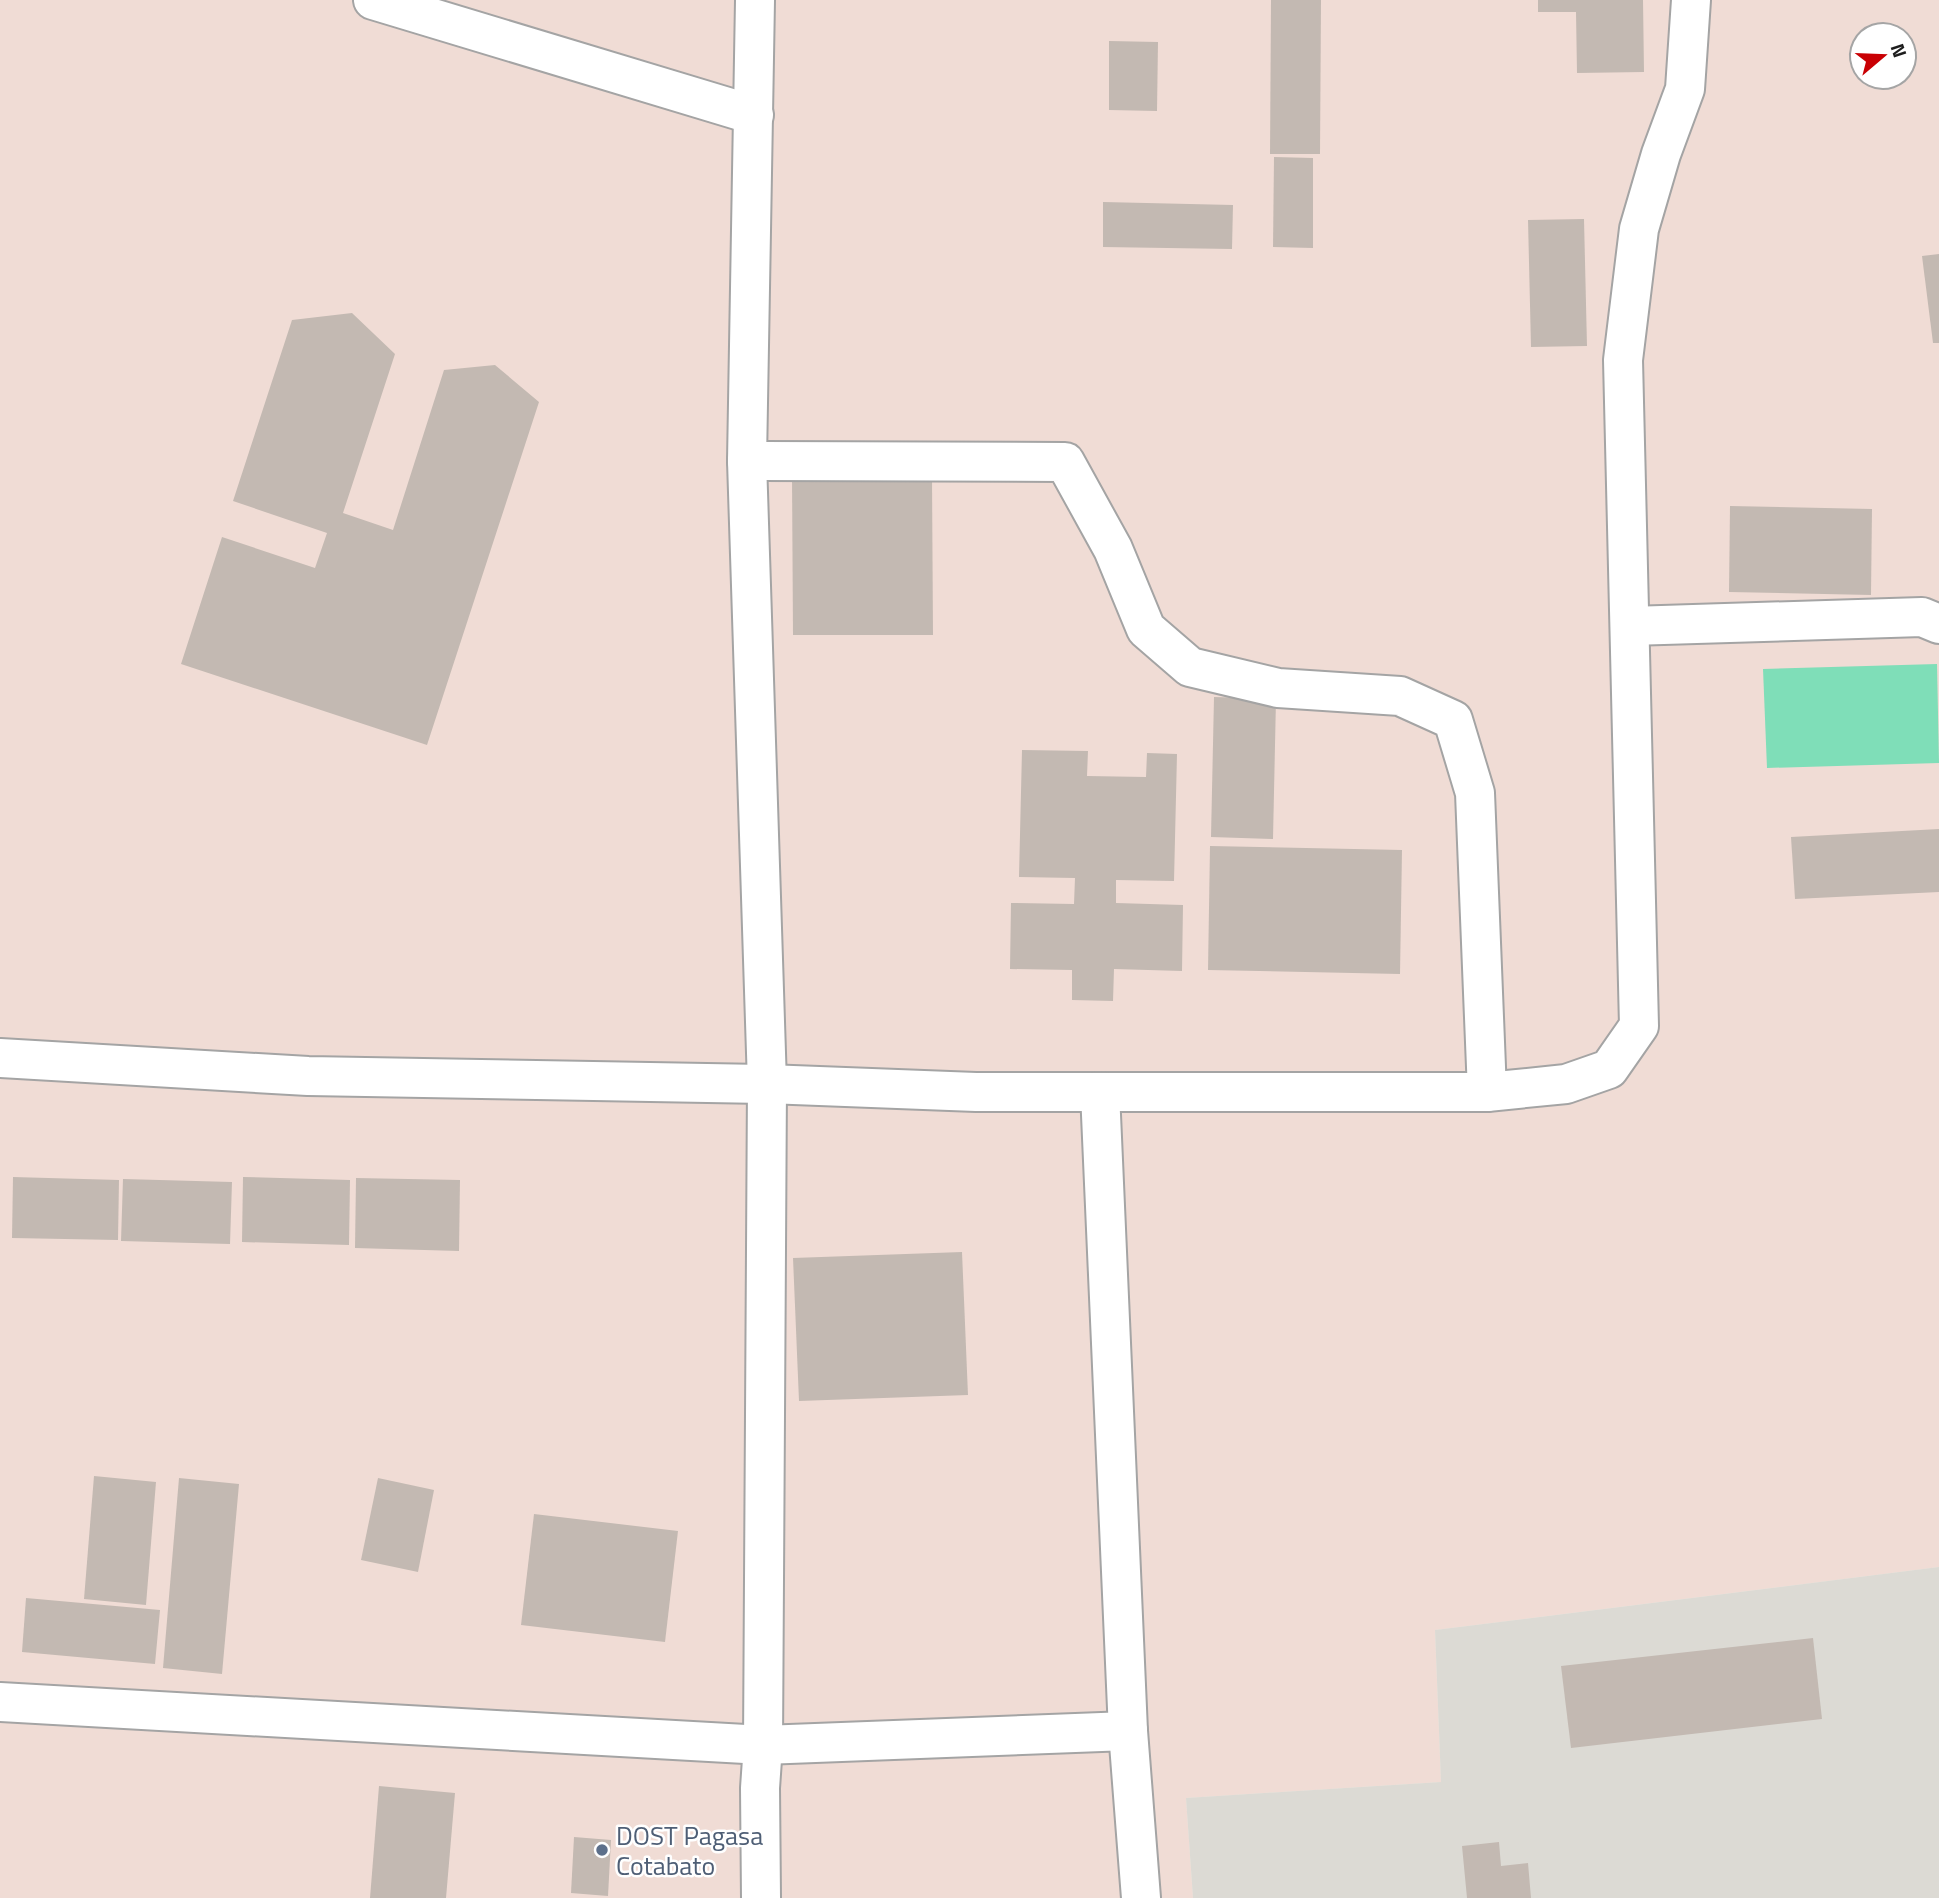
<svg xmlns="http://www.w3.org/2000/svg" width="1939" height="1898" viewBox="0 0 1939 1898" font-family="'Titillium Web',sans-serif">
<rect width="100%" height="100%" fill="#eeeae2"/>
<!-- military -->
<path fill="#f0dcd5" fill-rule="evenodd" d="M0,0H1939V1567L1435,1630L1441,1782L1186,1798L1193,1898H0ZM1862,35H1904V77H1862Z"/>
<!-- airport -->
<path fill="#dcdad4" d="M1939,1567V1898H1193L1186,1798L1441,1782L1435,1630Z"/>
<!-- pitch -->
<path fill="#7fdeb8" d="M1937,664L1939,763L1767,768L1763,669Z"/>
<!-- building -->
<g fill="#c3b9b2">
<path d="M1271,0H1321L1320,154H1270Z"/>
<path d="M1538,0H1643L1644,72L1577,73L1576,12H1538Z"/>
<path d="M1109,41L1158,42L1157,111L1109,110Z"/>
<path d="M1274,157L1313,158V248L1273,247Z"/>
<path d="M1103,202L1233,205L1232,249L1103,247Z"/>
<path d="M1584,219L1587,346L1531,347L1528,220Z"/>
<path d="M1939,254V343H1933L1922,256Z"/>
<path d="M352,313L395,354L343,513L393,530L444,370L495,365L539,402L427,745L181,664L222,537L315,568L327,533L233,501L292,320Z"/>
<path d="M792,477L932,478L933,635H793Z"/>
<path d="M1730,506L1872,509L1871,595L1729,592Z"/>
<path d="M1214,697L1276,699L1273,839L1211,837Z"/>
<path d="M1022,750L1088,751L1087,776L1146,777L1147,753L1177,754L1174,881L1116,880V903L1183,905L1182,971L1114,969L1113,1001L1072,1000V970L1010,969L1011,903L1074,904L1075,878L1019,877Z"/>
<path d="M1939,829V892L1795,899L1791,837Z"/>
<path d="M1210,846L1402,850L1400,974L1208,970Z"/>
<path d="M13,1177L119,1180L118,1240L12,1238Z"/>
<path d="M243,1177L350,1180L349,1245L242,1242Z"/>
<path d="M356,1178L460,1180L459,1251L355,1248Z"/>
<path d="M123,1179L232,1182L230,1244L121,1241Z"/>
<path d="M962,1252L968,1395L799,1401L793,1258Z"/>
<path d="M94,1476L156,1482L146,1605L84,1599Z"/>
<path d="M179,1478L239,1484L222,1674L163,1668Z"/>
<path d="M378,1478L434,1490L418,1572L361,1560Z"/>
<path d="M534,1514L678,1531L665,1642L521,1625Z"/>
<path d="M26,1598L160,1610L155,1664L22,1652Z"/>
<path d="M1813,1638L1822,1719L1571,1748L1561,1666Z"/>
<path d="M379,1786L455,1793L446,1898H370Z"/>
<path d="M574,1837L611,1840L608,1896L571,1893Z"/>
<path d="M1499,1842L1501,1866L1528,1863L1531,1898H1467L1462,1846Z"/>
</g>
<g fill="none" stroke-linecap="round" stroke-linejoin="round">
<defs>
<g id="minor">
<path d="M373,0L754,115"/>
<path d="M755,0L747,461L767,1084L763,1745L760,1788L761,1898"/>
<path d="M747,461L1065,462L1113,549L1146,629L1190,667L1278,688L1400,696L1453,720L1475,793L1487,1092"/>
<path d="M1630,626L1922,617L1939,624"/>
<path d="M0,1058L308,1076L767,1084L976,1092H1487L1566,1084L1609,1069L1639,1026L1623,360L1639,229L1661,154L1685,89L1691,0"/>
<path d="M1100,1092L1128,1731L1141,1898"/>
<path d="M0,1702L763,1745L1128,1731"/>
</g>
</defs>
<!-- minor casing -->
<use href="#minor" stroke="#a4a4a4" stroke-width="42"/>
<!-- minor -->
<use href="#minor" stroke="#fff" stroke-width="38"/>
</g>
<!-- markers -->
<circle fill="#5c6f8a" stroke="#fff" stroke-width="2.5" cx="602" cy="1850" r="7"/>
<g text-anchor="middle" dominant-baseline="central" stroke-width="5" stroke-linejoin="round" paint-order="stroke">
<!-- service labels -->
<g font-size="26" fill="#4e5e75" stroke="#fff" text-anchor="start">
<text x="616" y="1835">DOST Pagasa<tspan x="616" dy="30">Cotabato</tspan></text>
</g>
</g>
<!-- north arrow -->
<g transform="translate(1883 56) rotate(71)"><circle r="33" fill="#ffffff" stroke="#a5a5a5" stroke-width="2"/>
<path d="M0-5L12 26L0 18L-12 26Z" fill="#c90004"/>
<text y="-10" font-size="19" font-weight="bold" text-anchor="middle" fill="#1d1d1d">N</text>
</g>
</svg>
